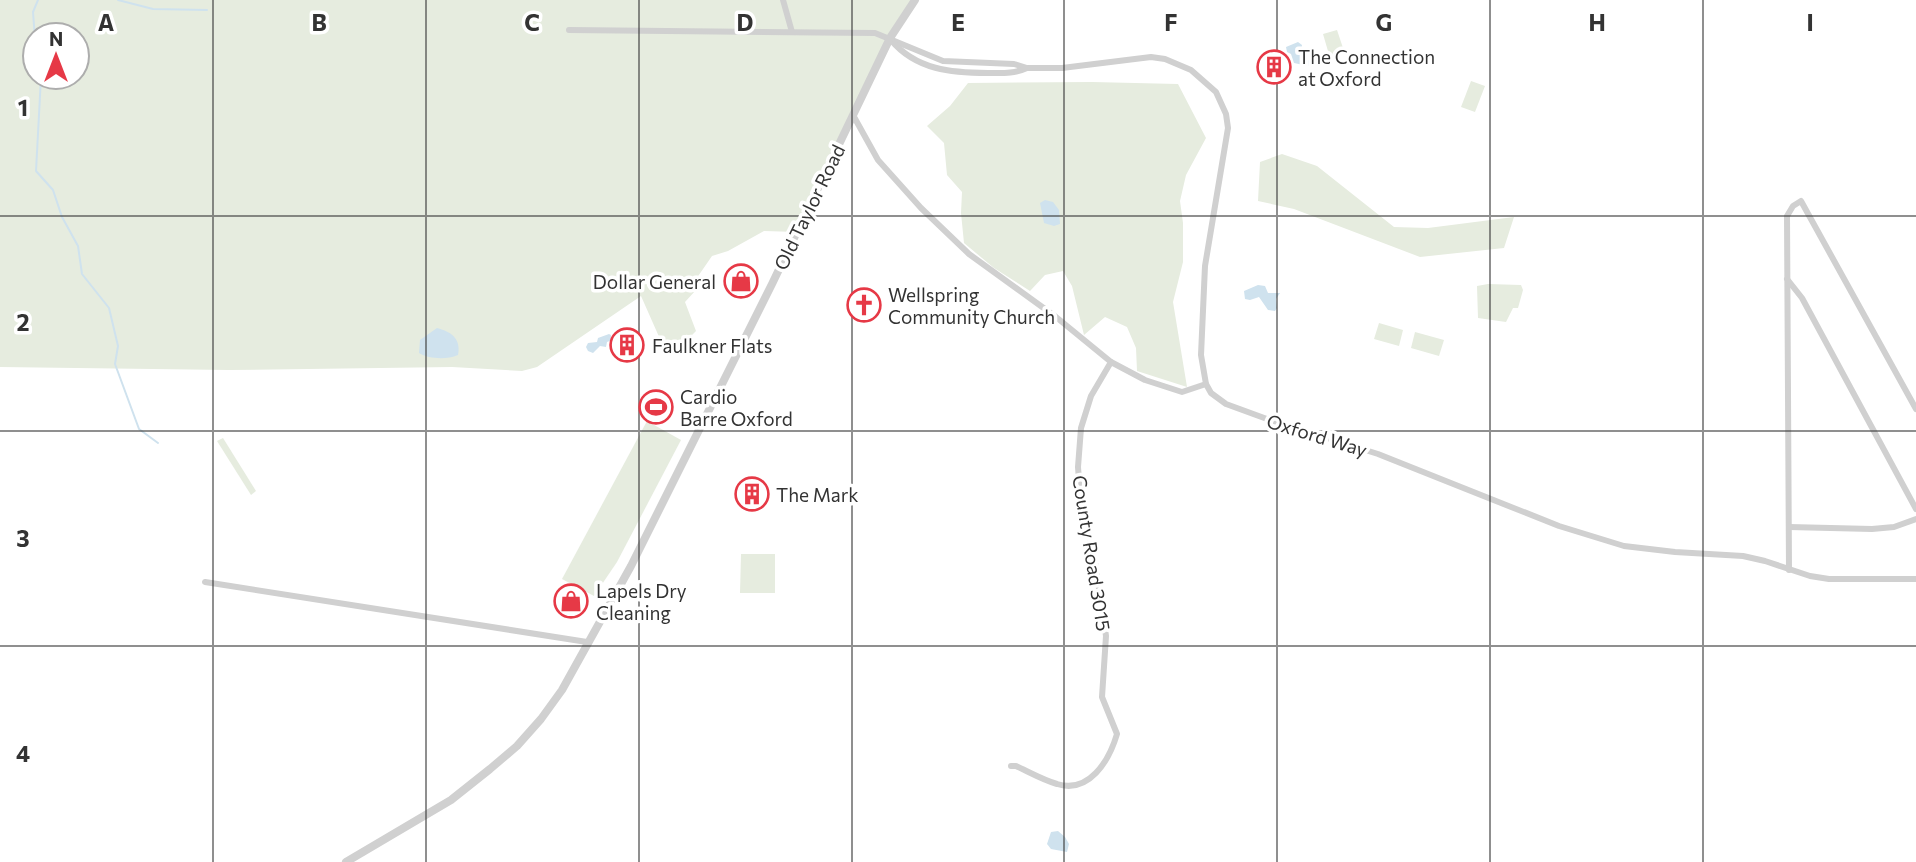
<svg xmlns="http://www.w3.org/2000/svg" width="1916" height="862" viewBox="0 0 1916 862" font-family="Commissioner,sans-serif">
<rect width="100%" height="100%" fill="#fff"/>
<!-- green -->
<g fill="#e6ecdf" fill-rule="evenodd">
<path d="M0,0H917L890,38L797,232L764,231L728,251L712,256L692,285L696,290L685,302L696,331L691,336L664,348L641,296L537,367L522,371L452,367L229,370L0,367ZM35,35H77V77H35Z"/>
<path d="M1337,30L1345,54L1330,58L1323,34Z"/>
<path d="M1471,81L1485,86L1475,112L1461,107Z"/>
<path d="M1092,82L1178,84L1206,138L1186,175L1180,201L1183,223V262L1173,302L1187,387L1137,371L1136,348L1127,327L1105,317L1084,335L1072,286L1063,271L1045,275L1030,291L994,268L964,243L961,213L962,192L947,175L944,143L927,126L950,106L968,83Z"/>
<path d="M1282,154L1317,166L1394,227L1428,228L1514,217L1504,248L1420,257L1294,209L1258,201L1260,162Z"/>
<path d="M1488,284L1521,285L1523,290L1518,308H1513L1506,322L1478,318L1477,286Z"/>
<path d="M1379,323L1403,330L1399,346L1374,339Z"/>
<path d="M1415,332L1444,340L1439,356L1411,348Z"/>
<path d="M647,421L681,440L617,562L594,596L562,579Z"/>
<path d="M223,438L256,491L251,495L217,441Z"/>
<path d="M741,554H775V593H740Z"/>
</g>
<!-- water -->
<g fill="#cfe2ee">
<path d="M1298,42L1302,45L1301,56L1310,61L1308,66L1294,63L1291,54L1287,52L1286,47Z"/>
<path d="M1045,200L1053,202L1059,210L1060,224L1054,226L1044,223L1040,203Z"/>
<path d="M1258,285L1265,286L1268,293H1280L1276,299L1277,308L1275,311L1268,310L1259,297L1250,300L1245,299L1244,291Z"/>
<path d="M437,328C452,332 461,339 458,355C446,360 429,359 419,353L420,340Z"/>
<path d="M609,334L611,335L612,340L607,342L606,347L600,346L593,353L588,351L586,347L588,343L597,342L598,338Z"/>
<path d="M1058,831L1065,837L1069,844L1067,852L1051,849L1047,844L1051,832Z"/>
</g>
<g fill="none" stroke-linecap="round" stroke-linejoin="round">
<!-- stream -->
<g stroke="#cfe2ee" stroke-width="2">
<path d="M118,0L153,9L207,10"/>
<path d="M35,39L33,12L38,0"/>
<path d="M41,77L36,171L53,190L62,217L78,246L82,274L109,308L118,346L115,364L139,429L158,443"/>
</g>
<!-- minor -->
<g stroke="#d0d0d0" stroke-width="6">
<path d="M783,0L792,32"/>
<path d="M569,30L875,33L943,61L1014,64L1027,68H1062L1151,57L1165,59L1191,70L1216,92L1226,114L1228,128L1205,266L1201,355L1206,384L1211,393L1226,404L1267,419L1378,454L1559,526L1624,546L1675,552L1743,556L1765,561L1810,576L1829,579H1916"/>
<path d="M891,40C916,70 952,73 988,73C1002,73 1014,74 1027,68"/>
<path d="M853,115L878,160L921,208L969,254L1056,317L1111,362L1145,380L1182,392L1206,384"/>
<path d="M1787,279L1802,298L1916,509"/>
<path d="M1789,527L1872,529L1894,527L1916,519"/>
<path d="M1789,570L1787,216L1793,206L1801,201L1916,409"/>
<path d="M205,582L587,642"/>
<path d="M1011,766H1016C1029,772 1043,780 1057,784C1089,794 1109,761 1117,734L1102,697L1106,636L1094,556L1080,493L1078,467L1081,428L1091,396L1111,362"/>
</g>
<!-- tertiary -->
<path stroke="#d0d0d0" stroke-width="8" d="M346,862L451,800L490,769L517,746L541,719L562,690L631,566L772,284L890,38L915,0"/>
</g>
<!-- grid -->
<path fill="none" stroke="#333" stroke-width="2" stroke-opacity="0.55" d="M213,0V862M426,0V862M639,0V862M852,0V862M1064,0V862M1277,0V862M1490,0V862M1703,0V862M0,216H1916M0,431H1916M0,646H1916"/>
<!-- icons -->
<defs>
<symbol id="building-ring" viewBox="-11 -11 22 22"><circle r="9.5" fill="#fff" stroke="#e63946" stroke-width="1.5"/><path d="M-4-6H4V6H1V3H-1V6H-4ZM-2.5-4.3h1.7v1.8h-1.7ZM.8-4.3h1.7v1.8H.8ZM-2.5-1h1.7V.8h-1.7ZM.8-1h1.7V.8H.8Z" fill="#e63946"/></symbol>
<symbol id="shop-ring" viewBox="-11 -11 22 22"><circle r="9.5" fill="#fff" stroke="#e63946" stroke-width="1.5"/><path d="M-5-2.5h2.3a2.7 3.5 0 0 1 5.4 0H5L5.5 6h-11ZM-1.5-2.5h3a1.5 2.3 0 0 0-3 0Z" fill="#e63946"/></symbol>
<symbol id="church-ring" viewBox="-11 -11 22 22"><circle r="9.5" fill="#fff" stroke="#e63946" stroke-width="1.5"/><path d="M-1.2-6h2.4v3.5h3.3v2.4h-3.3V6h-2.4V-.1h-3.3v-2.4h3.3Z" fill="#e63946"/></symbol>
<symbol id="stadium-ring" viewBox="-11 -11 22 22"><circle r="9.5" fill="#fff" stroke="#e63946" stroke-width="1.5"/><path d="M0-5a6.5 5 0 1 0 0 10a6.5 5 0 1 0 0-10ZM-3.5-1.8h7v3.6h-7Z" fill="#e63946"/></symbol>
</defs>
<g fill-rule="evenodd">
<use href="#building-ring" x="1255" y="48" width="38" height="38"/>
<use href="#shop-ring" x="722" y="262" width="38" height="38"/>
<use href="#church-ring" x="845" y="286" width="38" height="38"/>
<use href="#building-ring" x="608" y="326" width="38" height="38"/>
<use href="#stadium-ring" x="637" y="388" width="38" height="38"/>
<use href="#building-ring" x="733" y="475" width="38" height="38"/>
<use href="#shop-ring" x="552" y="582" width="38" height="38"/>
</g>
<g text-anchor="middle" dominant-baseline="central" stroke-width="7" stroke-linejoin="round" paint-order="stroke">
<!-- poi labels -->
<g font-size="19" fill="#333" stroke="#fff" text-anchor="start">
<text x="1298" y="56">The Connection<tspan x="1298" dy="22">at Oxford</tspan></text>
<text x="716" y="281" text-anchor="end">Dollar General</text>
<text x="888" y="294">Wellspring<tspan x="888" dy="22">Community Church</tspan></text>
<text x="652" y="345">Faulkner Flats</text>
<text x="680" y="396">Cardio<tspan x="680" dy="22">Barre Oxford</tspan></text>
<text x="776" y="494">The Mark</text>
<text x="596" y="590">Lapels Dry<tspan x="596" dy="22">Cleaning</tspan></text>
</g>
<!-- street labels -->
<g font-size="19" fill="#333" stroke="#fff">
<text transform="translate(809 207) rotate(-64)">Old Taylor Road</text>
<text transform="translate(1317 435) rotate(17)">Oxford Way</text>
<text transform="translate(1092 553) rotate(81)">County Road 3015</text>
</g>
</g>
<g font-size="23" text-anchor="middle" font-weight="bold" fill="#333" stroke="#fff" stroke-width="7" stroke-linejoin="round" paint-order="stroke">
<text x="106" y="31">A</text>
<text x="319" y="31">B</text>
<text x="532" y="31">C</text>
<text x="745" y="31">D</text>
<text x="958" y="31">E</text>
<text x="1171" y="31">F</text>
<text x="1384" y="31">G</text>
<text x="1597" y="31">H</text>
<text x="1810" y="31">I</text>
<text x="23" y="116">1</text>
<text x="23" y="331">2</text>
<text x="23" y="547">3</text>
<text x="23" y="762">4</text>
</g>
<!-- north arrow -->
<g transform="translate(56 56)"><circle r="33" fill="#ffffff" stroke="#adadad" stroke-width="2"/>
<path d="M0-5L12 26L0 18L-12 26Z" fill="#e63946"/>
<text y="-10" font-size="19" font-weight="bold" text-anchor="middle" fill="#333333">N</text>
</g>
</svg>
